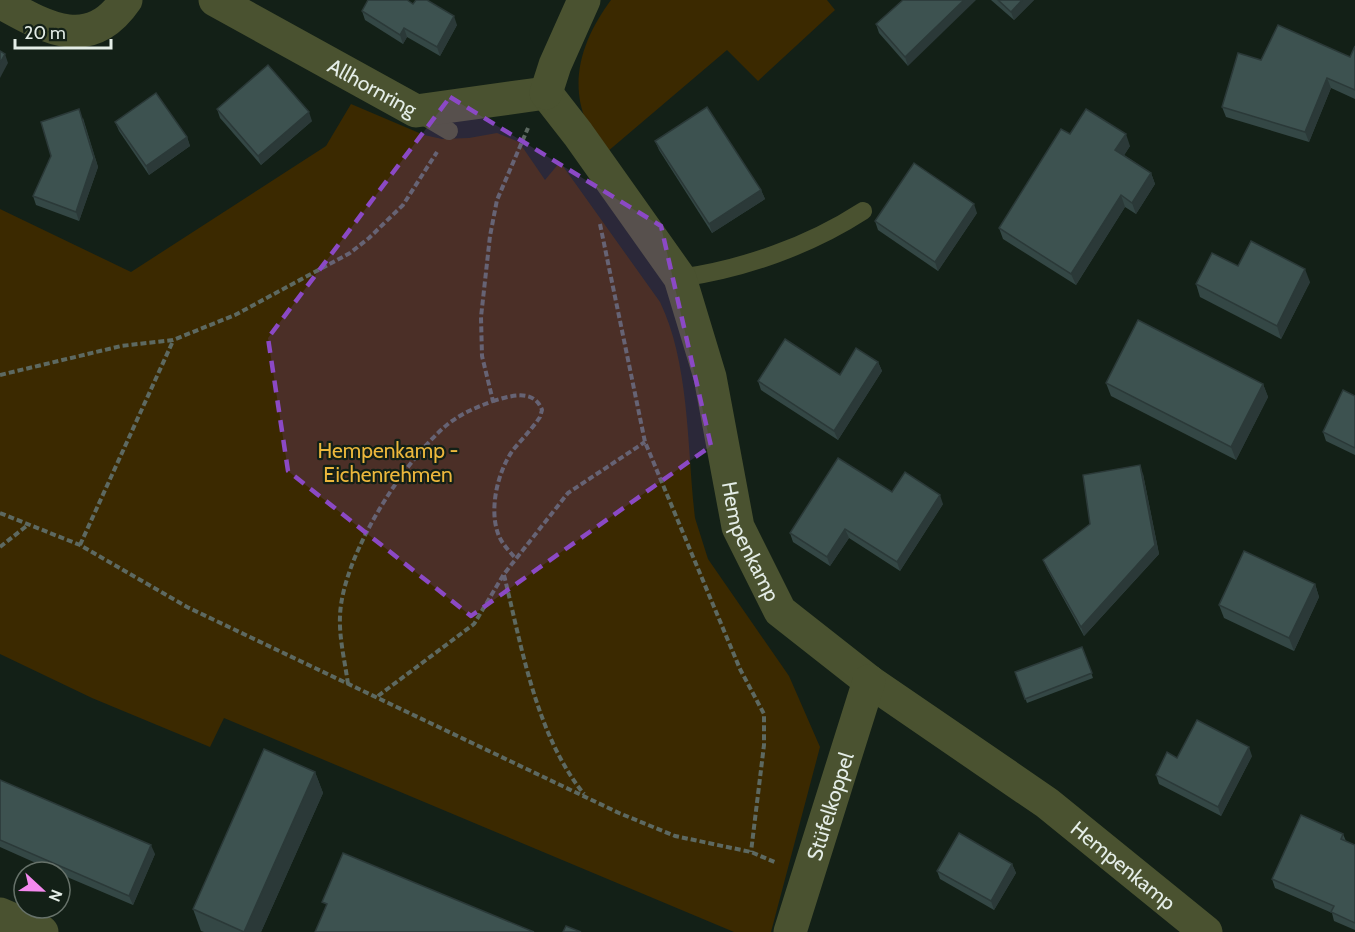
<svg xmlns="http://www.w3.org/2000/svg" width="1355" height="932" viewBox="0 0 1355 932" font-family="Cabin,sans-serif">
<rect width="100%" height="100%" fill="#132017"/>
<!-- green -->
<g fill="#3b2900">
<path d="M611,0H827L835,10L758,81L727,50L607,152C600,142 591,132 586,121C568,78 585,35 611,0Z"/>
<path d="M351,104L424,135L442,139L469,138L497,133L519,142L545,180L560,162L660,302C690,364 687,450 695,518L708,559L789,676L820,747L771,932H734L224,718L210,747L92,698L0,654V209L131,272L326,146Z"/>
</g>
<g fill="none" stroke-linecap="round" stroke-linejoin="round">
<!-- path -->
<g stroke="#5d6961" stroke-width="4" stroke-dasharray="6 3" stroke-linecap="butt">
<path d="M600,224L645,442L740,669L764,714V745L751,852"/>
<path d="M0,375L121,346L173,340L235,315L350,253L369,238L403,205L437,152"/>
<path d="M493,401C510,396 534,388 542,410L540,417C532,429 522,439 513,450C497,472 487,515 501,540C505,547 511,553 516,559"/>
<path d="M0,513L80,545L187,607L619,813L675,836L751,852L777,863"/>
<path d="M80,545L173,341"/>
<path d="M0,547L29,524"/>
<path d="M504,575C522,648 536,735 584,794"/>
<path d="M348,684C345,662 339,638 340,616C342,557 403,461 448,424C462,413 477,407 493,401L482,356L481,317L490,236L497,200L528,128"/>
<path d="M378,696L474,624L504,574L568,493L645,442"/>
</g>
<!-- service -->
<g stroke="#4a5230" stroke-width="18">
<path d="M417,112L449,131"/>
<path d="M680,278C743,269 809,246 863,211"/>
</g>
<!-- minor -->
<g stroke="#4a5230" stroke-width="33">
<path id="s1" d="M215,0L416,111L546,93"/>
<path d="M0,2C45,27 89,54 126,0"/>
<path id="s2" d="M546,93L578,134L680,278L710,377L738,527L780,611L869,681L1047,803L1206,932"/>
<path d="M546,93L555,65L584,0"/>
<path d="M0,914L42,932"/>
<path id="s3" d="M790,932L869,681"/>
</g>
</g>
<!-- wall -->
<g fill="#344745">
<path d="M903,0L908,66L879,33L876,24Z"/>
<path d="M991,0H1034L1014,20Z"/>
<path d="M362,11L457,25L440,56L407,37L403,44L365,20Z"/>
<path d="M1355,46V99L1331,88L1309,142L1226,117L1222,107L1261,60L1350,57Z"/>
<path d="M217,109L312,121L261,165L220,118Z"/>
<path d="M83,118L98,167L79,221L36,205L33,196Z"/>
<path d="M115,122L187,137L190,146L149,175L119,131Z"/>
<path d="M1070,134L1130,146L1124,155L1151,173L1155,184L1136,214L1125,207L1076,285L1003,239L999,228Z"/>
<path d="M655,141L761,190L765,199L712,233L659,150Z"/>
<path d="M977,213L938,271L878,230L875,221Z"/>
<path d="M1238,266L1310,282L1281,339L1200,297L1196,284Z"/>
<path d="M878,362L882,371L838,440L761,390L758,381L840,375Z"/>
<path d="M1106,383L1263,384L1268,397L1236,460L1111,396Z"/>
<path d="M1355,396V455L1326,441L1323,432Z"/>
<path d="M1143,474L1159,554L1084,636L1047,569L1043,560L1090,524Z"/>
<path d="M892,492L943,504L900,571L849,538L830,566L793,542L790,533Z"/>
<path d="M1315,584L1319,597L1294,651L1224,618L1219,605Z"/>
<path d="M1082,647L1093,678L1027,703L1015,672Z"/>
<path d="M1252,756L1221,816L1159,784L1156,775Z"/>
<path d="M315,772L323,793L261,932H204L201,931L193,909Z"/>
<path d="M0,780L155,854L133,905L60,874V872H56L0,847Z"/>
<path d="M1343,834L1346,841L1355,845V930L1334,921L1332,913L1275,888L1272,879Z"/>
<path d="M1012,864L1016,873L994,910L940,879L937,871Z"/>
</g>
<!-- shaded-wall -->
<g fill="#2b3938">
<path d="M964,0H976L908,66L905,57Z"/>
<path d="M1022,0H1034L1014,20L1011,12Z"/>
<path d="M454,16L457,25L440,56L437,47Z"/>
<path d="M404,28L407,37L403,44L400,35Z"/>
<path d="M5,54L8,63L0,78V63Z"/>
<path d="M1327,78L1331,88L1309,142L1305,132Z"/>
<path d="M79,109L98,167L79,221L76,212Z"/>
<path d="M309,112L312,121L261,165L258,156Z"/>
<path d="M1126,134L1130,146L1120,162L1115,150Z"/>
<path d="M187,137L190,146L149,175L146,166Z"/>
<path d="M1151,173L1155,184L1136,214L1132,203Z"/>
<path d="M761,190L765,199L712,233L709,224Z"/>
<path d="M1121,195L1125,207L1076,285L1071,274Z"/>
<path d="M974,204L977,213L938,271L935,262Z"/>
<path d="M1305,269L1310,282L1281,339L1277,326Z"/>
<path d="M878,362L882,371L838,440L834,431Z"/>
<path d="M1263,384L1268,397L1236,460L1231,447Z"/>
<path d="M1140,465L1143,474L1159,554L1084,636L1081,627Z"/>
<path d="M940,495L943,504L900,571L897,562Z"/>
<path d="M845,529L849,538L830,566L827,557Z"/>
<path d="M1315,584L1319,597L1294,651L1289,638Z"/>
<path d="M1249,747L1252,756L1221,816L1218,807Z"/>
<path d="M315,772L323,793L261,932H244Z"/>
<path d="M151,845L155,854L133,905L129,896Z"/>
<path d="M1012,864L1016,873L994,910L991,901Z"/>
</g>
<!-- building -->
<g fill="#3d5250" stroke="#2b3938" stroke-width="1.5">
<path d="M368,0H407L413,4L416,0H427L454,16L437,47L404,28L400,35L362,11Z"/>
<path d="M903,0H964L905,57L876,24Z"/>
<path d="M998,0H1022L1011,12Z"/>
<path d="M1278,25L1350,57L1355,46V90L1327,78L1305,132L1222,107L1238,53L1261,60Z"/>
<path d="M0,51L5,54L0,63Z"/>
<path d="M268,65L309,112L258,156L217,109Z"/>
<path d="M156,93L187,137L146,166L115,122Z"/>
<path d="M707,107L761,190L709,224L655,141Z"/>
<path d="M79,109L94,158L76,212L33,196L51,156L41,122Z"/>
<path d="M1086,109L1126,134L1115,150L1151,173L1132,203L1121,195L1071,274L999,228L1061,129L1070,134Z"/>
<path d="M914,163L974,204L935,262L875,221Z"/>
<path d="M1251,241L1305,269L1277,326L1196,284L1212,253L1238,266Z"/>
<path d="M1138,320L1263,384L1231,447L1106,383Z"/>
<path d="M785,339L840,375L856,348L878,362L834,431L758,381Z"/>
<path d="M1343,390L1355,396V448L1323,432Z"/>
<path d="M838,458L892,492L905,472L940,495L897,562L845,529L827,557L790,533Z"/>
<path d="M1140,465L1155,545L1081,627L1043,560L1090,524L1083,475Z"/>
<path d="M1244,551L1315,584L1289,638L1219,605Z"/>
<path d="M1082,647L1092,673L1025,699L1015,672Z"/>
<path d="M1197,720L1249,747L1218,807L1156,775L1167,752L1177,758Z"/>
<path d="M264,749L315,772L244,932L193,909Z"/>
<path d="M0,780L151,845L129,896L0,840Z"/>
<path d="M1301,815L1343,834L1341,839L1355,845V923L1331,912L1334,906L1272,879Z"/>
<path d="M959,833L1012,864L991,901L937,871Z"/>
<path d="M343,853L534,932H315L327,904L322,902Z"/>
<path d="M566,926L581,932H563Z"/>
</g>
<!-- marked area -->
<path fill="#8b49c5" fill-opacity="0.2" stroke="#8b49c5" stroke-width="4.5" stroke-dasharray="12 8" stroke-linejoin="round" d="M450,97L661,226L711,446L471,616L288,471L268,338Z"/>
<g text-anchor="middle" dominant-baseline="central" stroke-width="4.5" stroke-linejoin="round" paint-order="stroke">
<!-- street labels -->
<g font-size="21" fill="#e4ede7" stroke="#132017">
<text stroke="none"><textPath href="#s1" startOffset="180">Allhornring</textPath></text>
<text stroke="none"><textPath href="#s2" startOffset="502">Hempenkamp</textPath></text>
<text stroke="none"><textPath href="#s3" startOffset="132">Stüfelkoppel</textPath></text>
<text stroke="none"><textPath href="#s2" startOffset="1006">Hempenkamp</textPath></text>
</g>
<!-- park labels -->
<g font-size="21" fill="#ebb73c" stroke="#132017">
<text x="388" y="450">Hempenkamp -<tspan x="388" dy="24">Eichenrehmen</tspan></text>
</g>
</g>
<!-- north arrow -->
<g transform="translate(42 890) rotate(112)"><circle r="28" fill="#132017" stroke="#67726a" stroke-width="1.5"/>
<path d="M0-4.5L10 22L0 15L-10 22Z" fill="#f589ef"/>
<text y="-9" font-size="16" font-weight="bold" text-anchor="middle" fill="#e4ede7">N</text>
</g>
<!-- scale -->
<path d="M15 39v9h96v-9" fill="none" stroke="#e4ede7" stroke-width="3"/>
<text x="24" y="39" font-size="18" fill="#e4ede7" stroke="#132017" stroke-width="4.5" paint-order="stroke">20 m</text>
</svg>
